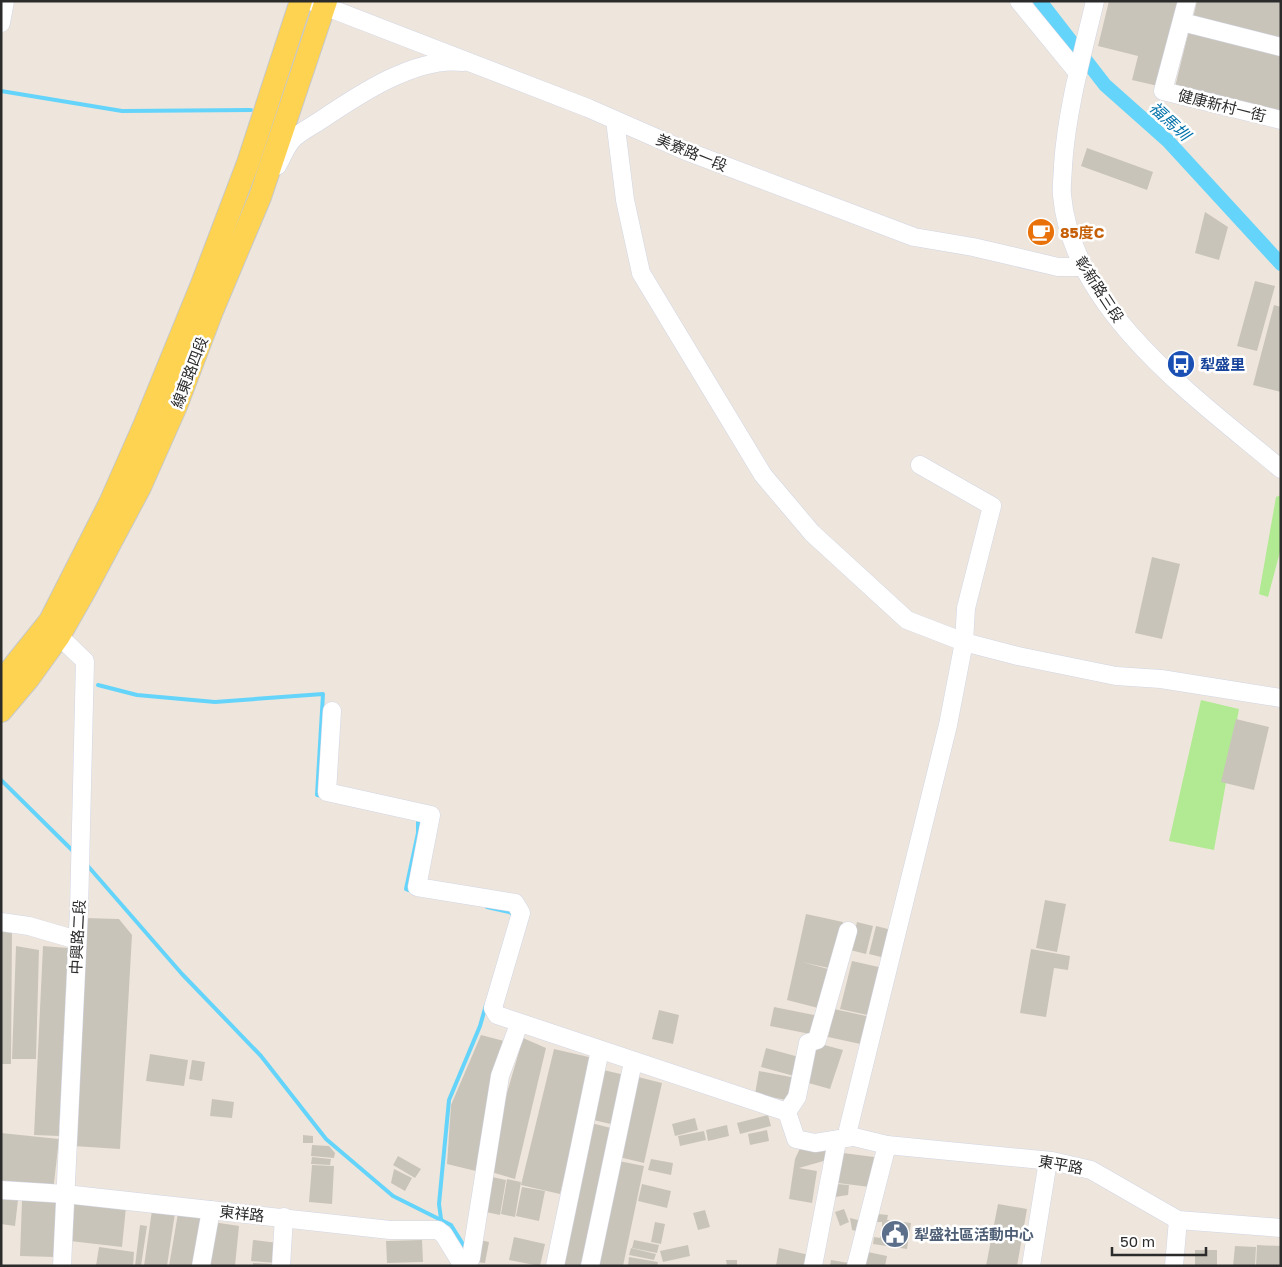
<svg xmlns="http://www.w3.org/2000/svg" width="1282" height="1267" viewBox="0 0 1282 1267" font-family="'Golos Text','Noto Sans TC',sans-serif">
<rect width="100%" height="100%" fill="#eee6dc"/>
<!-- green -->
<g fill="#b2ea93">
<path d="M1281,495V548L1268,597L1259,594L1276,497Z"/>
<path d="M1201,700L1239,709L1214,850L1169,841Z"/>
</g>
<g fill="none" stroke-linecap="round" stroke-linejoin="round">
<!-- stream -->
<g stroke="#65d4fa" stroke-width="4">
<path d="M1,91L122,111L251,110"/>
<path d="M98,685L137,695L215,702L323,694L317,795L323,796"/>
<path d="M1,780L75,853"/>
<path d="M87,865L182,974L261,1056L326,1139L393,1196L451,1225L466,1249"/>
<path d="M412,891L406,889L418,833V816"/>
<path d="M487,907L513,913L512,914"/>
<path d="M441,1219L439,1204L449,1100L480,1026L486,1005"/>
</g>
<!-- canal -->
<path stroke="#65d4fa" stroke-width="14" d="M1040,1L1105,85L1168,141L1281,264"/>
</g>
<!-- building -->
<g fill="#c9c4ba">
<path d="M1109,1H1178L1158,86L1132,80L1138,56L1098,46Z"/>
<path d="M1197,1H1281V39L1193,18Z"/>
<path d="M1189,30L1281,52V113L1175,87Z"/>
<path d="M1087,148L1153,172L1147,190L1081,166Z"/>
<path d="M1205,212L1228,227L1219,260L1195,253Z"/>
<path d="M1255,281L1275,286L1257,351L1237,346Z"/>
<path d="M1274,305L1281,307V392L1253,385Z"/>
<path d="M1152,557L1180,564L1162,639L1135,633Z"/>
<path d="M1236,719L1269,727L1254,790L1221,782Z"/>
<path d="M1045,900L1066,904L1057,952L1036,948Z"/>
<path d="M806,914L843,922L833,969L802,962L832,970L822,1009L787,1000Z"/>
<path d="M85,918L119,919L132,935L120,1149L73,1146Z"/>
<path d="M857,922L873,926L866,954L850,950Z"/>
<path d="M876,926L892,930L885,958L869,954Z"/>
<path d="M1,928H12L11,1064H1Z"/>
<path d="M16,946L39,950L36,1059H12Z"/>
<path d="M43,946L68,948L59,1136L34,1135Z"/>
<path d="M1031,949L1070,956L1068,970L1054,968L1046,1017L1020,1013Z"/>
<path d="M852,961L883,968L872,1016L840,1009Z"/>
<path d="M774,1007L819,1016L815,1035L770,1026Z"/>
<path d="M834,1009L871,1017L865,1045L828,1037Z"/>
<path d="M659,1010L679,1015L673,1044L652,1039Z"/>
<path d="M481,1035L508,1042L480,1172L447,1164L451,1105Z"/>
<path d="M523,1038L546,1048L515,1179L491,1172L499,1120Z"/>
<path d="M817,1043L843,1050L830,1089L805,1082Z"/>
<path d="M766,1048L799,1057L794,1076L761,1067Z"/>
<path d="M554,1049L593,1058L560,1194L521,1185Z"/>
<path d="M150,1054L188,1060L184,1086L146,1081Z"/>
<path d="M192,1060L205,1062L202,1081L189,1079Z"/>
<path d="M599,1069L625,1075L615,1125L589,1119Z"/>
<path d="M759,1071L796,1078L791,1101L755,1094Z"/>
<path d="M638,1077L662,1083L644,1163L619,1157Z"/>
<path d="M212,1099L234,1102L232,1118L210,1116Z"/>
<path d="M768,1115L771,1126L740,1134L737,1123Z"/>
<path d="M695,1118L698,1130L675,1136L672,1124Z"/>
<path d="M587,1122L615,1129L584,1266H554Z"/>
<path d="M727,1125L729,1136L708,1141L706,1130Z"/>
<path d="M767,1130L769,1141L750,1145L748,1134Z"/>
<path d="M704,1131L706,1140L680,1146L678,1136Z"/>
<path d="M1,1133L59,1139L53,1192L1,1187Z"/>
<path d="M303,1135L313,1136V1143H303Z"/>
<path d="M835,1142L834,1158L799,1168L817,1171L812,1203L789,1199L795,1159L802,1144Z"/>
<path d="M312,1145L329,1146L335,1153L334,1158L311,1156Z"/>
<path d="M843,1153L874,1157L870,1187L838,1183Z"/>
<path d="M398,1156L421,1169L415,1178L393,1165Z"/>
<path d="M312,1157L331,1159L330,1165L311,1164Z"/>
<path d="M651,1159L673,1163L671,1175L648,1170Z"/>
<path d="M619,1161L644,1166L623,1266H598Z"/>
<path d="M312,1165L334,1166L332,1204L309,1202Z"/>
<path d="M394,1169L412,1178L405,1191L391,1183Z"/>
<path d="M492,1177L506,1180L500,1215L486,1212Z"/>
<path d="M507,1179L521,1182L515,1217L501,1214Z"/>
<path d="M642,1184L671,1191L667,1208L638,1201Z"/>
<path d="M837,1184L849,1185L848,1195L835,1197Z"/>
<path d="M522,1187L545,1191L539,1221L516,1216Z"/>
<path d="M1,1198L18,1200L15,1226L1,1224Z"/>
<path d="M22,1200L56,1201L54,1257L20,1256Z"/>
<path d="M74,1202L126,1207L122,1247L70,1241Z"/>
<path d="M998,1204L1027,1209L1017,1266H986Z"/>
<path d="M844,1209L849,1222L840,1226L835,1212Z"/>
<path d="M152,1210L175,1213L167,1266H144Z"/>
<path d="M705,1210L710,1227L698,1230L693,1213Z"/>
<path d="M178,1213L204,1217L195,1266H169Z"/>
<path d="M878,1214L888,1215L887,1220L911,1223L907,1249L873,1244L874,1237L880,1238L882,1231V1222H877Z"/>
<path d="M850,1218L862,1221L860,1232L852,1230Z"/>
<path d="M213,1222L239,1226L235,1266H205Z"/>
<path d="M655,1222L665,1224L661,1244L651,1242Z"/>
<path d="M140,1225L147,1226L141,1266H135Z"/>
<path d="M514,1237L545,1244L540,1266L509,1260Z"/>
<path d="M253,1240L278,1243L276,1263L251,1261Z"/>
<path d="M422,1240L423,1262L387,1263L386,1241Z"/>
<path d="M480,1240L489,1242L485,1263L476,1262Z"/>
<path d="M634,1240L659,1245L657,1253L632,1248Z"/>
<path d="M688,1245L690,1256L663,1262L660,1251Z"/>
<path d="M1257,1245L1281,1246V1266H1256Z"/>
<path d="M1235,1246L1256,1247L1255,1266H1233Z"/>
<path d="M99,1247L134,1252L133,1266H96Z"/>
<path d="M631,1248L656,1254L654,1260L629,1255Z"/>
<path d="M779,1248L809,1255L807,1266H776Z"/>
<rect x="1195" y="1250" width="22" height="16"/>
<path d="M863,1251L887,1256L885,1266H860Z"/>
<path d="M629,1257L658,1262L657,1266H628Z"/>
<path d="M726,1260H737V1266H727Z"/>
<path d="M831,1260L849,1263V1266H830Z"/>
<path d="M253,1263L272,1264L271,1266H253Z"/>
</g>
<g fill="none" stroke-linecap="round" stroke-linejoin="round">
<defs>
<g id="minor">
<path d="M311,1L588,108L686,151L914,237L973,247L1058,267H1083"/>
<path d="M1019,1L1078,73"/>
<path d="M1095,1C1082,56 1067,109 1063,165C1063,175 1061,185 1062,195C1072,311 1199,400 1281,469"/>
<path d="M1187,1L1163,91L1281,120"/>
<path d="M1182,22L1281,47"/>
<path d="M1,23L5,1"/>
<path d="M615,120L625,200L641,273L763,475L812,533L907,620L964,642L1018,656L1116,676L1161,679L1281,698"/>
<path d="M277,166C282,158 286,146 293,139C300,132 312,126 321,120C358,95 416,56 463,62"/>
<path d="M920,465L992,506L966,608L964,642L948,725L848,1130L850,1136L887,1145L1052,1161L1091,1170L1178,1220L1281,1228"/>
<path d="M47,633L59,636L85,661L79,910L62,1266"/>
<path d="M332,711L327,792L431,815L417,887L515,903L521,913L493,1008L497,1015L787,1112L796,1139L815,1143L852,1137"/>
<path d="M1,922L29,926L77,940"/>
<path d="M787,1112L797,1097L808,1043L817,1040L848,931"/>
<path d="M1,1190L65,1194L390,1230H438L444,1235L463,1266"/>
<path d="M201,1266L211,1210"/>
<path d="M281,1266L284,1217"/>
<path d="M467,1266L471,1258L500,1076L519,1024"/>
<path d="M555,1266L600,1050"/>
<path d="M590,1266L633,1062"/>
<path d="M813,1266L837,1141"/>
<path d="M856,1266L887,1145"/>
<path d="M1031,1266L1048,1161"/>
<path d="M1174,1266L1178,1220"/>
</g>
<g id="major">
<path d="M1,682L50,621L110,503L144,426L202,284L248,163L301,1"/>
<path d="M1,711L28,679L59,636L84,592L140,487L176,406L212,311L260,197L326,1"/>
</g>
</defs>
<!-- minor casing -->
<use href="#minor" stroke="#d1d5e5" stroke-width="19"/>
<!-- major casing -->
<use href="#major" stroke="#c8c8c8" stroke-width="24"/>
<!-- minor -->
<use href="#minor" stroke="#fff" stroke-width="18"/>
<!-- major -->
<use href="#major" stroke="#fed351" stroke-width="22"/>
</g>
<!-- icons -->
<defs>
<symbol id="cafe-disc" viewBox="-11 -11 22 22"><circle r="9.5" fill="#e8710a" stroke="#fff"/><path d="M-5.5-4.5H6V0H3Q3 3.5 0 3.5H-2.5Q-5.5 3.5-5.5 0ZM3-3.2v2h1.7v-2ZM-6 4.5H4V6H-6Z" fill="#fff"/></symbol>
<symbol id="bus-disc" viewBox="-11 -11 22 22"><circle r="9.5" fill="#1a4fb4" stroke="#fff"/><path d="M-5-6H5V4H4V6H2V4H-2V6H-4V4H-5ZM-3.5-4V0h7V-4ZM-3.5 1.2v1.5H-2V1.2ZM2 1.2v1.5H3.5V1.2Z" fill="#fff"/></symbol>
<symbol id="civic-disc" viewBox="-11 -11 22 22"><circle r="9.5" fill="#5c6f8a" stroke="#fff"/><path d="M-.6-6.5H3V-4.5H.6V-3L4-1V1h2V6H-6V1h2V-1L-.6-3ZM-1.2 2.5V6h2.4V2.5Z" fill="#fff"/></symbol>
</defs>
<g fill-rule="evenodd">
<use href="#cafe-disc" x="1025" y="216" width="32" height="32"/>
<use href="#bus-disc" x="1165" y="348" width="32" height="32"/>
<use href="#civic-disc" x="879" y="1218" width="32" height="32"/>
</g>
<g text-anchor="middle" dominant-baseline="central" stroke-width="5" stroke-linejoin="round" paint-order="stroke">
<!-- street labels -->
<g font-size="15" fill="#2b2b2b" stroke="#fff">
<text transform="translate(1222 105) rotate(14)">健康新村一街</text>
<text transform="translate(692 152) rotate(22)">美寮路一段</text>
<text transform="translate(1100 289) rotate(57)">彰新路三段</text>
<text transform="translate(189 372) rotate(-69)">線東路四段</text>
<text transform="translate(77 937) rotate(-87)">中興路二段</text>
<text transform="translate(1061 1164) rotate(10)">東平路</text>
<text transform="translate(242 1213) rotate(6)">東祥路</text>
</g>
<!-- food labels -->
<g font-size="15" font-weight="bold" fill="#c56008" stroke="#fff" text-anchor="start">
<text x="1060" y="232">85度C</text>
</g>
<!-- transit labels -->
<g font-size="15" font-weight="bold" fill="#164399" stroke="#fff" text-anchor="start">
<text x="1200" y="364">犁盛里</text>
</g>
<!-- service labels -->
<g font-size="15" font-weight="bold" fill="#4e5e75" stroke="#fff" text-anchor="start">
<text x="914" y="1234">犁盛社區活動中心</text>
</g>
<!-- water labels -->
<g font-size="16" font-style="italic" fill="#0171a9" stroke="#fff">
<text transform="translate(1170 121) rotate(43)">福馬圳</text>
</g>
</g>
<!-- border -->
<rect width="1282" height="1267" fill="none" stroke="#2b2b2b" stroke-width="5"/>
<!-- scale -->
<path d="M1112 1247v8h94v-8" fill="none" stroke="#2b2b2b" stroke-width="2.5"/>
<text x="1120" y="1247" font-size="15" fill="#2b2b2b" stroke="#ffffff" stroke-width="4" paint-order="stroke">50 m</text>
</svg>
